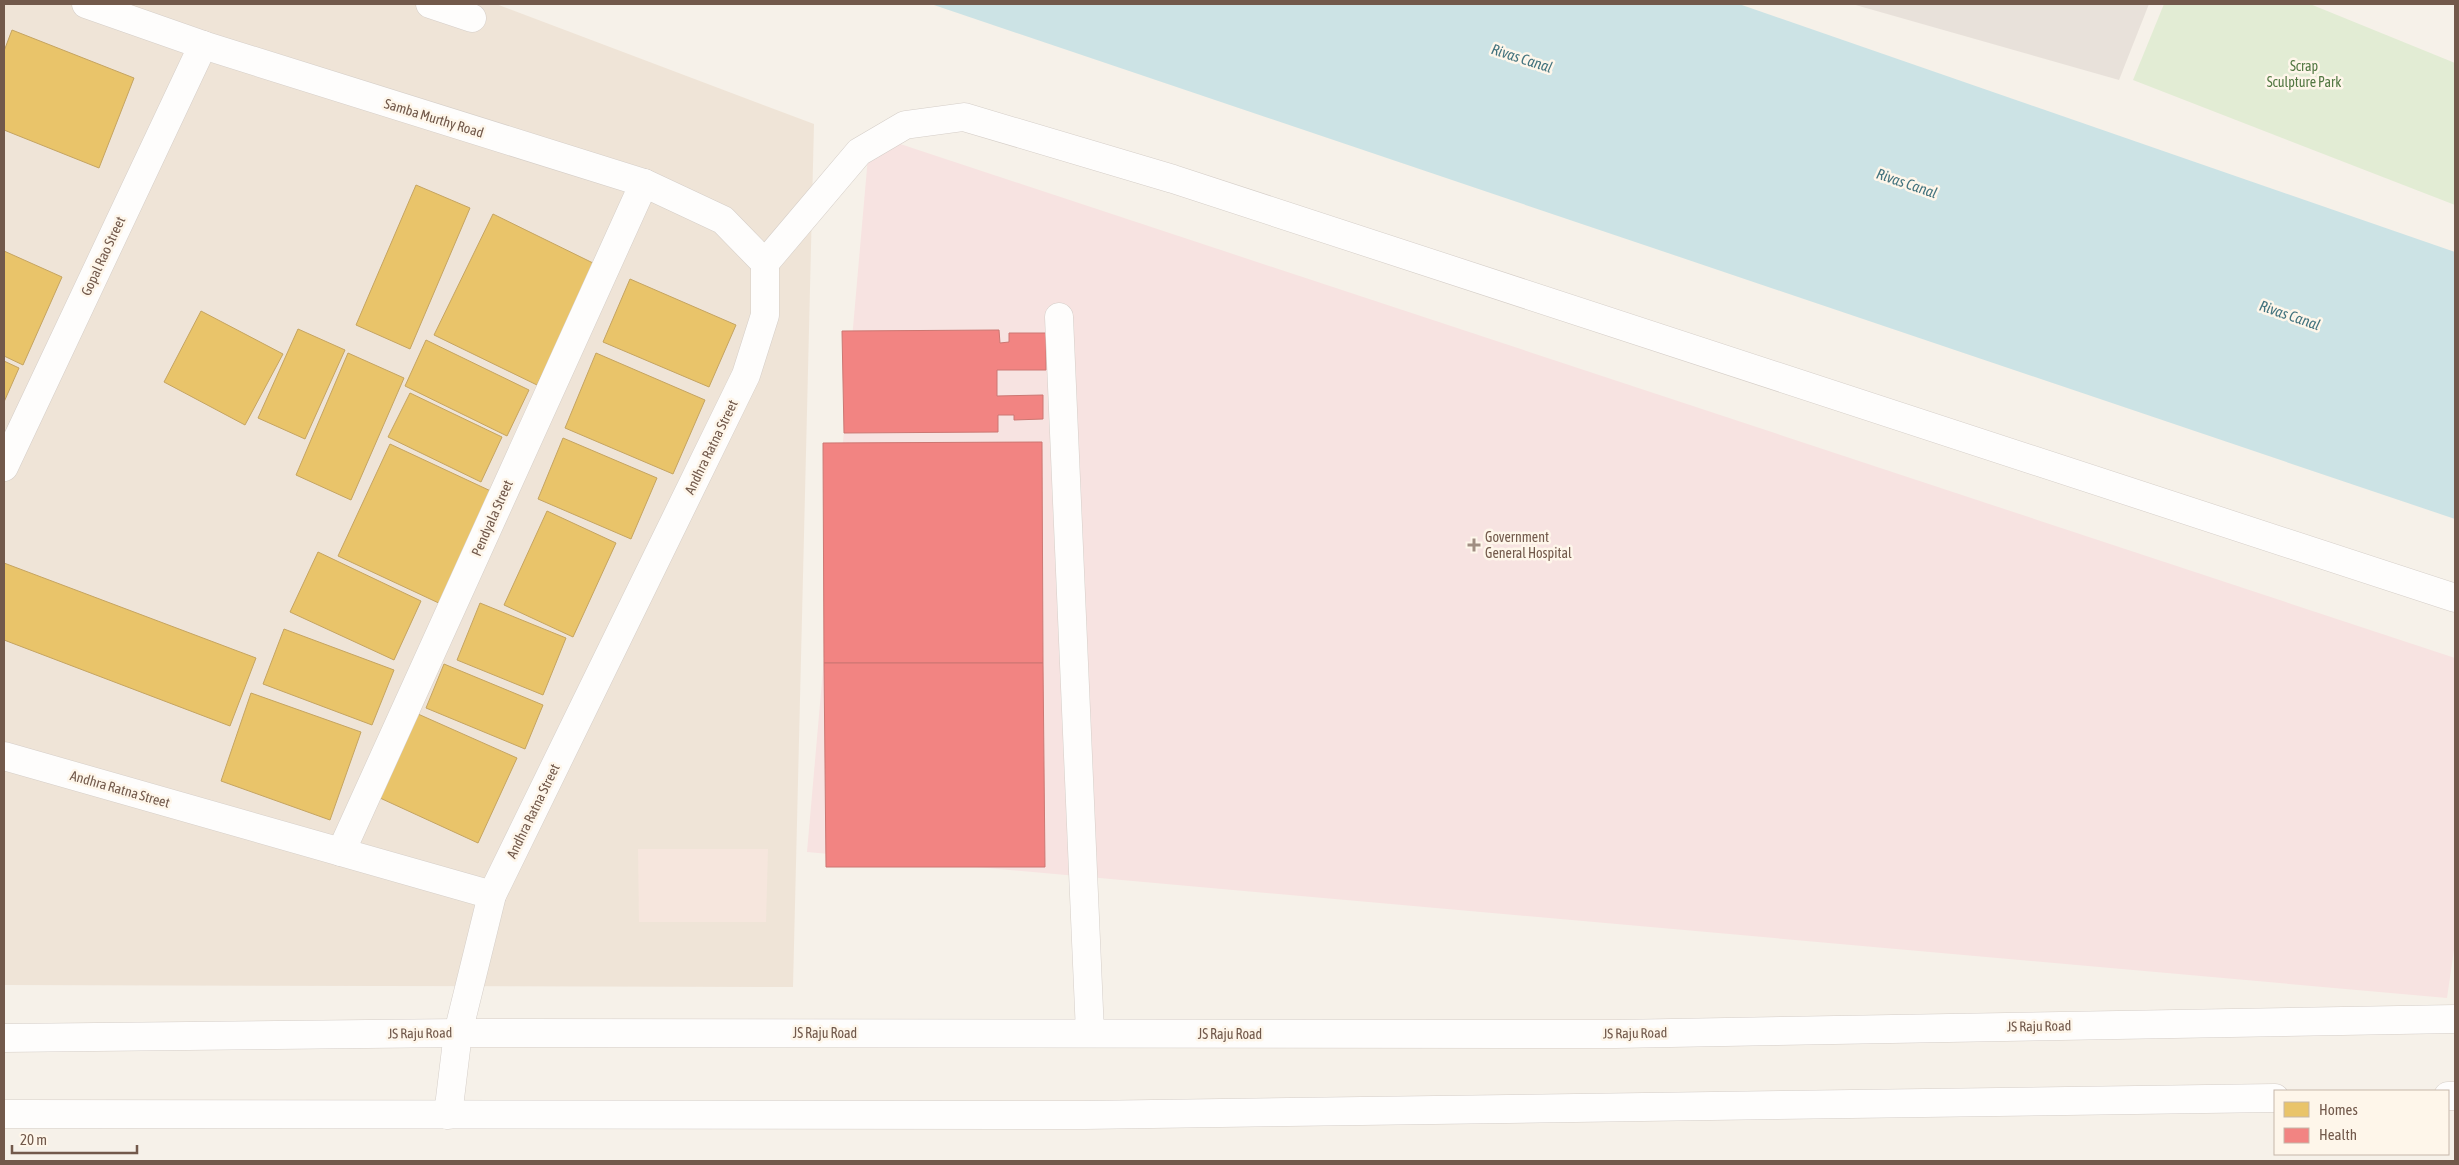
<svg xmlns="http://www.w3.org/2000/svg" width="2459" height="1165" viewBox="0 0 2459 1165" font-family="'Asap Condensed',sans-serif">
<rect width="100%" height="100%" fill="#f6f1e9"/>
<!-- residential -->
<path fill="#efe4d7" d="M4,4H496L814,124L793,987L4,985Z"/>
<!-- commercial -->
<path fill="#f6e6dd" d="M638,849H768L766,922H639Z"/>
<!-- industrial -->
<path fill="#e8e1da" d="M1852,4H2149L2119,80Z"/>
<!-- medical -->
<path fill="#f7e3e1" d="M870,134L2455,658V943L2447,998L807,852Z"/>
<!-- green -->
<path fill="#e2ecd4" d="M2164,4H2310L2455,63V205L2133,80Z"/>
<!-- water -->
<path fill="#cce3e5" d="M931,4H1739L2455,252V519Z"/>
<!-- homes -->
<g fill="#e9c46a" stroke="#c5a461">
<path d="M12,30L134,78L99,168L4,130V51Z"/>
<path d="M416,185L470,208L410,349L356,325Z"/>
<path d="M493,214L595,264L537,385L434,335Z"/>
<path d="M4,251L62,277L23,365L4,356Z"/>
<path d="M630,279L736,325L709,387L603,342Z"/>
<path d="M201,311L283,354L245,425L164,382Z"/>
<path d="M298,329L345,350L305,439L258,418Z"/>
<path d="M426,340L529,390L507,436L405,386Z"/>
<path d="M348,353L404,378L351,500L296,475Z"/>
<path d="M596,353L705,400L673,474L565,428Z"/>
<path d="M4,361L19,368L4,402Z"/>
<path d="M410,393L502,437L481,482L388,437Z"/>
<path d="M563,438L657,478L631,539L538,499Z"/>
<path d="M390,444L495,493L443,605L338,556Z"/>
<path d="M547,511L616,543L573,637L504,605Z"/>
<path d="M318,552L421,601L394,660L290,612Z"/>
<path d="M4,563L256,658L230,726L4,640Z"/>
<path d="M480,603L566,638L543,695L457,660Z"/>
<path d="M284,629L394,670L372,725L263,684Z"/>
<path d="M444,664L543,705L525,749L426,708Z"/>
<path d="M251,693L361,732L330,820L221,781Z"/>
<path d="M418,714L517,758L478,843L380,798Z"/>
</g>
<!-- health -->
<g fill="#f28482" stroke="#cc7772">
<path d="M999,330L1000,343L1009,342V333H1046V370H997V396L1043,395V419L1014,420V415H998V432L844,433L842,331Z"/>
<path d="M1042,442L1043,663H824L823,443Z"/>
<path d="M824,663H1043L1045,867H826Z"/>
</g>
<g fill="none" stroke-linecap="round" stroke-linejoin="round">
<defs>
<g id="minor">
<path d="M86,4L203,45L644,183L723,220L765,263"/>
<path d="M430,4L472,18"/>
<path d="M765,263L859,152L905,125L964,117L1173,179L2455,598"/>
<path d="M1059,317L1090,1033"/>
<path d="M4,467L203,45"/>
<path d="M4,756L492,895"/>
<path d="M341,852L644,183"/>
<path d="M4,1038L458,1033L1616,1034L2455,1019"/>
<path d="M2448,1096H2455"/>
<path d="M4,1114L1084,1115L2275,1098"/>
<path d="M448,1115L458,1033L492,895L746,375L765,315V263"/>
</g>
</defs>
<!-- minor casing -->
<use href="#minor" stroke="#d5cec8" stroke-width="29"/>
<!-- minor -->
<use href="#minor" stroke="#fefdfc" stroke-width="28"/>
</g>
<!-- markers -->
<path fill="#a08e82" stroke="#fef6ea" stroke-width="2" d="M1471.5 537.5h5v5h5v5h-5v5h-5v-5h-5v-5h5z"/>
<g text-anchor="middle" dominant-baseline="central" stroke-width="5" stroke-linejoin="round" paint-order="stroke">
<!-- park labels -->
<g font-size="14" fill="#537843" stroke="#fef6ea">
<text x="2304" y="66">Scrap<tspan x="2304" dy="16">Sculpture Park</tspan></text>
</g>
<!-- street labels -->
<g font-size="14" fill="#72594b" stroke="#fef6ea">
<text transform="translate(434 118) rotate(17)">Samba Murthy Road</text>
<text transform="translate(103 256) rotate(-65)">Gopal Rao Street</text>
<text transform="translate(711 447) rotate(-64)">Andhra Ratna Street</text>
<text transform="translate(492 518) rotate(-66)">Pendyala Street</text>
<text transform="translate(120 789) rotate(16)">Andhra Ratna Street</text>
<text transform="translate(533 811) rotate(-64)">Andhra Ratna Street</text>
<text transform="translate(2039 1026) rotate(-1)">JS Raju Road</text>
<text transform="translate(420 1033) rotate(-1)">JS Raju Road</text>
<text x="825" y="1033">JS Raju Road</text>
<text transform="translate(1635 1033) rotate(-1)">JS Raju Road</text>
<text x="1230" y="1034">JS Raju Road</text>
</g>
<!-- poi labels -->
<g font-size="14" fill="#72594b" stroke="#fef6ea" text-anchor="start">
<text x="1485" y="537">Government<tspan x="1485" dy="16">General Hospital</tspan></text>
</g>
<!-- water labels -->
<g font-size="15" font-style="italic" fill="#43737e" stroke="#fef6ea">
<text transform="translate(1522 58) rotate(18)">Rivas Canal</text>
<text transform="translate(1907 183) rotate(19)">Rivas Canal</text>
<text transform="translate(2290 315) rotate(19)">Rivas Canal</text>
</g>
</g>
<!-- border -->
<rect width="2459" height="1165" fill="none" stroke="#72594b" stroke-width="10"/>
<!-- legend -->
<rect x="2274" y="1090" width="175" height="65" fill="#fef6ea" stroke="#c6b7aa"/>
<rect x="2284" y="1102" width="25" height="15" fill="#e9c46a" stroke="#c6b7aa"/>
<text x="2319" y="1115" font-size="15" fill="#72594b">Homes</text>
<rect x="2284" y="1128" width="25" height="15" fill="#f28482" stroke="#c6b7aa"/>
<text x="2319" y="1140" font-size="15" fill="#72594b">Health</text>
<!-- scale -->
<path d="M12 1145v8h125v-8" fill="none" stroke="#72594b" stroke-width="2.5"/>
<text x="20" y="1145" font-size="15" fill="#72594b" stroke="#fef6ea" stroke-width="4" paint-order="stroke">20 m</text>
</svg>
